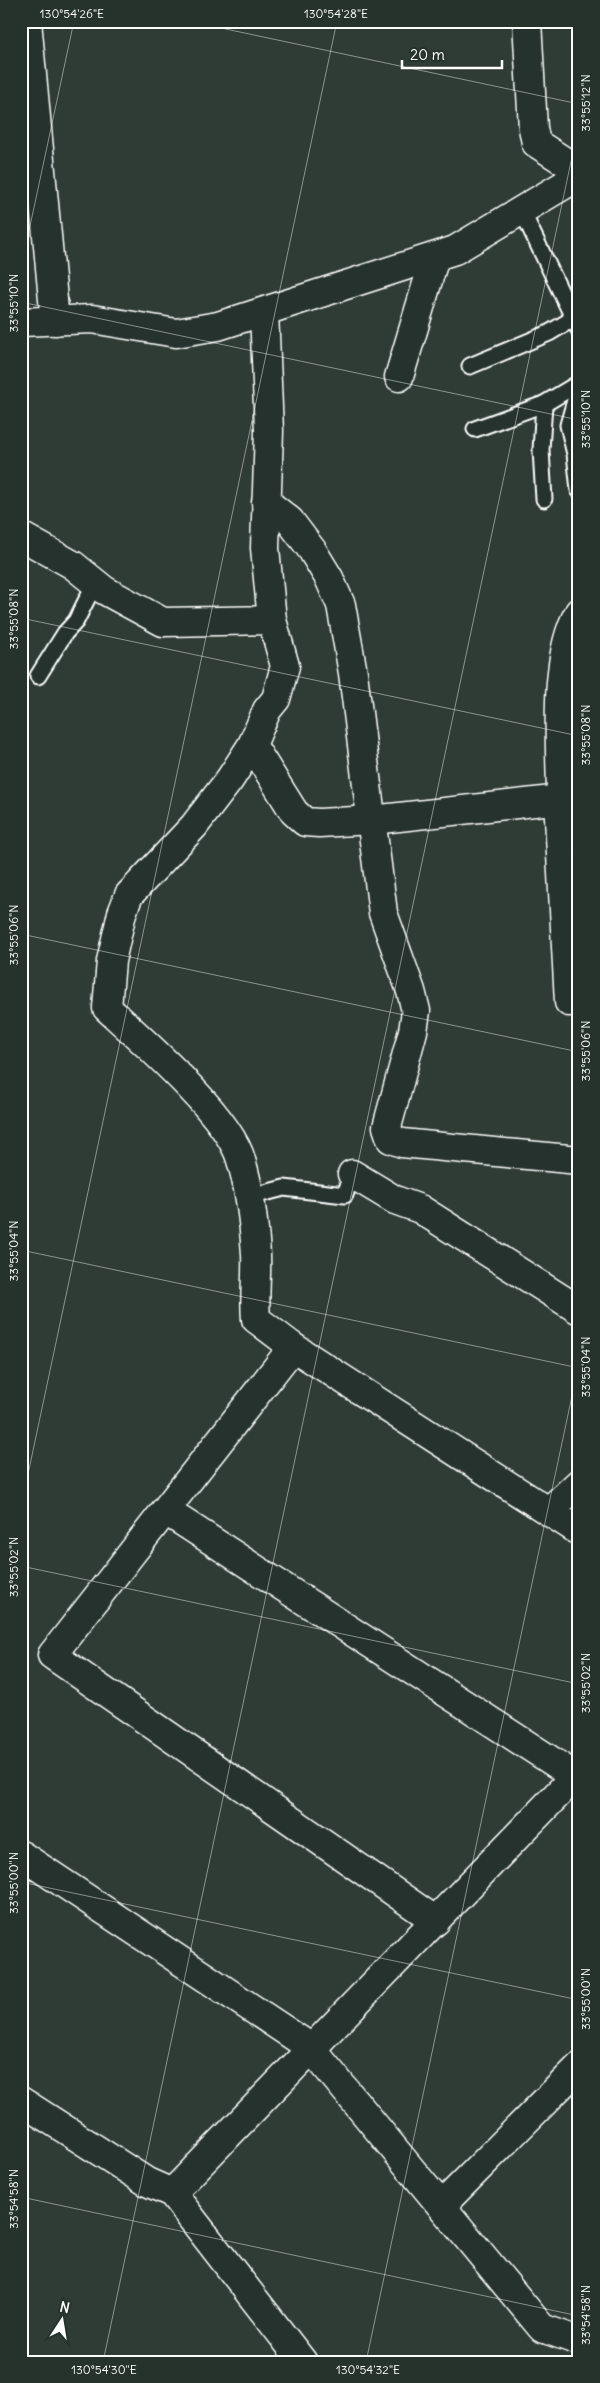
<svg xmlns="http://www.w3.org/2000/svg" width="600" height="2383" viewBox="0 0 600 2383" font-family="Delius,sans-serif">
<rect width="100%" height="100%" fill="#2f3b35"/>
<filter id="ink" filterUnits="userSpaceOnUse"><feTurbulence type="fractalNoise" baseFrequency=".02" numOctaves="2"/><feDisplacementMap in="SourceGraphic" scale="10" xChannelSelector="R" yChannelSelector="G"/><feConvolveMatrix kernelMatrix="1 2 1 2 8 2 1 2 1" color-interpolation-filters="sRGB"/></filter>
<g filter="url(#ink)">
<g fill="none" stroke-linecap="round" stroke-linejoin="round">
<defs>
<g id="service">
<path d="M522,211L579,330"/>
<path d="M470,366L549,333L574,318"/>
<path d="M579,386L568,425L575,454L579,490"/>
<path d="M475,429L544,404L579,383"/>
<path d="M544,499L541,450L544,404"/>
<path d="M38,676L65,633L76,621L95,583"/>
<path d="M249,1197L284,1188L345,1195L352,1174"/>
</g>
<g id="minor">
<path d="M27,21L55,321"/>
<path d="M527,21L533,128L536,143L567,163L578,177"/>
<path d="M21,322L92,319L176,333L218,326L455,250L579,176"/>
<path d="M399,377L435,257"/>
<path d="M266,502L290,521L312,550L329,578L341,605L353,673L383,913L411,991L416,1011L413,1031L387,1127L391,1139L402,1143L579,1160"/>
<path d="M21,536L73,565L104,590L163,622L272,620L265,548L269,431L264,312"/>
<path d="M272,620L285,666L276,699L267,710L252,745L230,779L194,826L129,895L122,913L111,961L107,1008C142,1040 229,1116 241,1160C250,1190 254,1224 256,1254C257,1276 254,1297 256,1319L293,1347L579,1531"/>
<path d="M252,745L294,812L305,822L319,823L372,820L579,797"/>
<path d="M558,799L569,1002"/>
<path d="M561,799C561,745 552,658 579,612"/>
<path d="M352,1174L395,1200L420,1209L579,1310"/>
<path d="M293,1347L52,1655L436,1921"/>
<path d="M166,1511L575,1776"/>
<path d="M549,1511L579,1483"/>
<path d="M21,1855L310,2047L542,2328L579,2341"/>
<path d="M21,2101L147,2182L172,2193L303,2362"/>
<path d="M172,2193L579,1772"/>
<path d="M442,2205L579,2067"/>
</g>
</defs>
<!-- service casing -->
<use href="#service" stroke="#fff" stroke-width="19"/>
<!-- minor casing -->
<use href="#minor" stroke="#fff" stroke-width="31"/>
<!-- service -->
<use href="#service" stroke="#26332d" stroke-width="15"/>
<!-- minor -->
<use href="#minor" stroke="#26332d" stroke-width="28"/>
</g>
</g>
<!-- ticks -->
<path fill="none" stroke="#fff" stroke-width="1" stroke-opacity="0.45" d="M188,21L579,104M21,268L74,21M21,302L579,420M21,618L579,736M21,934L579,1052M21,1250L579,1368M21,1507L337,21M21,1566L579,1684M21,1882L579,2000M21,2197L579,2316M103,2362L579,124M366,2362L579,1363"/>
<!-- margin -->
<rect width="600" height="2383" fill="none" stroke="#26332d" stroke-width="55"/>
<!-- north arrow -->
<g transform="translate(62 2320) rotate(12)" stroke="#26332d" stroke-width="4" paint-order="stroke">
<path d="M0-4L9 19L0 12L-9 19Z" fill="#ffffff"/>
<text y="-8" font-size="14" font-weight="bold" text-anchor="middle" fill="#ffffff">N</text>
</g>
<!-- scale -->
<path d="M402 60v8h100v-8" fill="none" stroke="#ffffff" stroke-width="2.5"/>
<text x="410" y="60" font-size="15" fill="#ffffff" stroke="#26332d" stroke-width="4" paint-order="stroke">20 m</text>
<rect x="28" y="28" width="544" height="2328" fill="none" stroke="#fff" stroke-width="2"/>
<g font-size="12" text-anchor="middle" fill="#fff">
<text x="72" y="18">130°54'26"E</text>
<text x="336" y="18">130°54'28"E</text>
<text transform="translate(586 103) rotate(-90)" y="4">33°55'12"N</text>
<text transform="translate(14 303) rotate(-90)" y="4">33°55'10"N</text>
<text transform="translate(586 419) rotate(-90)" y="4">33°55'10"N</text>
<text transform="translate(14 619) rotate(-90)" y="4">33°55'08"N</text>
<text transform="translate(586 735) rotate(-90)" y="4">33°55'08"N</text>
<text transform="translate(14 935) rotate(-90)" y="4">33°55'06"N</text>
<text transform="translate(586 1051) rotate(-90)" y="4">33°55'06"N</text>
<text transform="translate(14 1251) rotate(-90)" y="4">33°55'04"N</text>
<text transform="translate(586 1367) rotate(-90)" y="4">33°55'04"N</text>
<text transform="translate(14 1567) rotate(-90)" y="4">33°55'02"N</text>
<text transform="translate(586 1683) rotate(-90)" y="4">33°55'02"N</text>
<text transform="translate(14 1883) rotate(-90)" y="4">33°55'00"N</text>
<text transform="translate(586 1999) rotate(-90)" y="4">33°55'00"N</text>
<text transform="translate(14 2199) rotate(-90)" y="4">33°54'58"N</text>
<text transform="translate(586 2315) rotate(-90)" y="4">33°54'58"N</text>
<text x="104" y="2374">130°54'30"E</text>
<text x="368" y="2374">130°54'32"E</text>
</g>
</svg>
